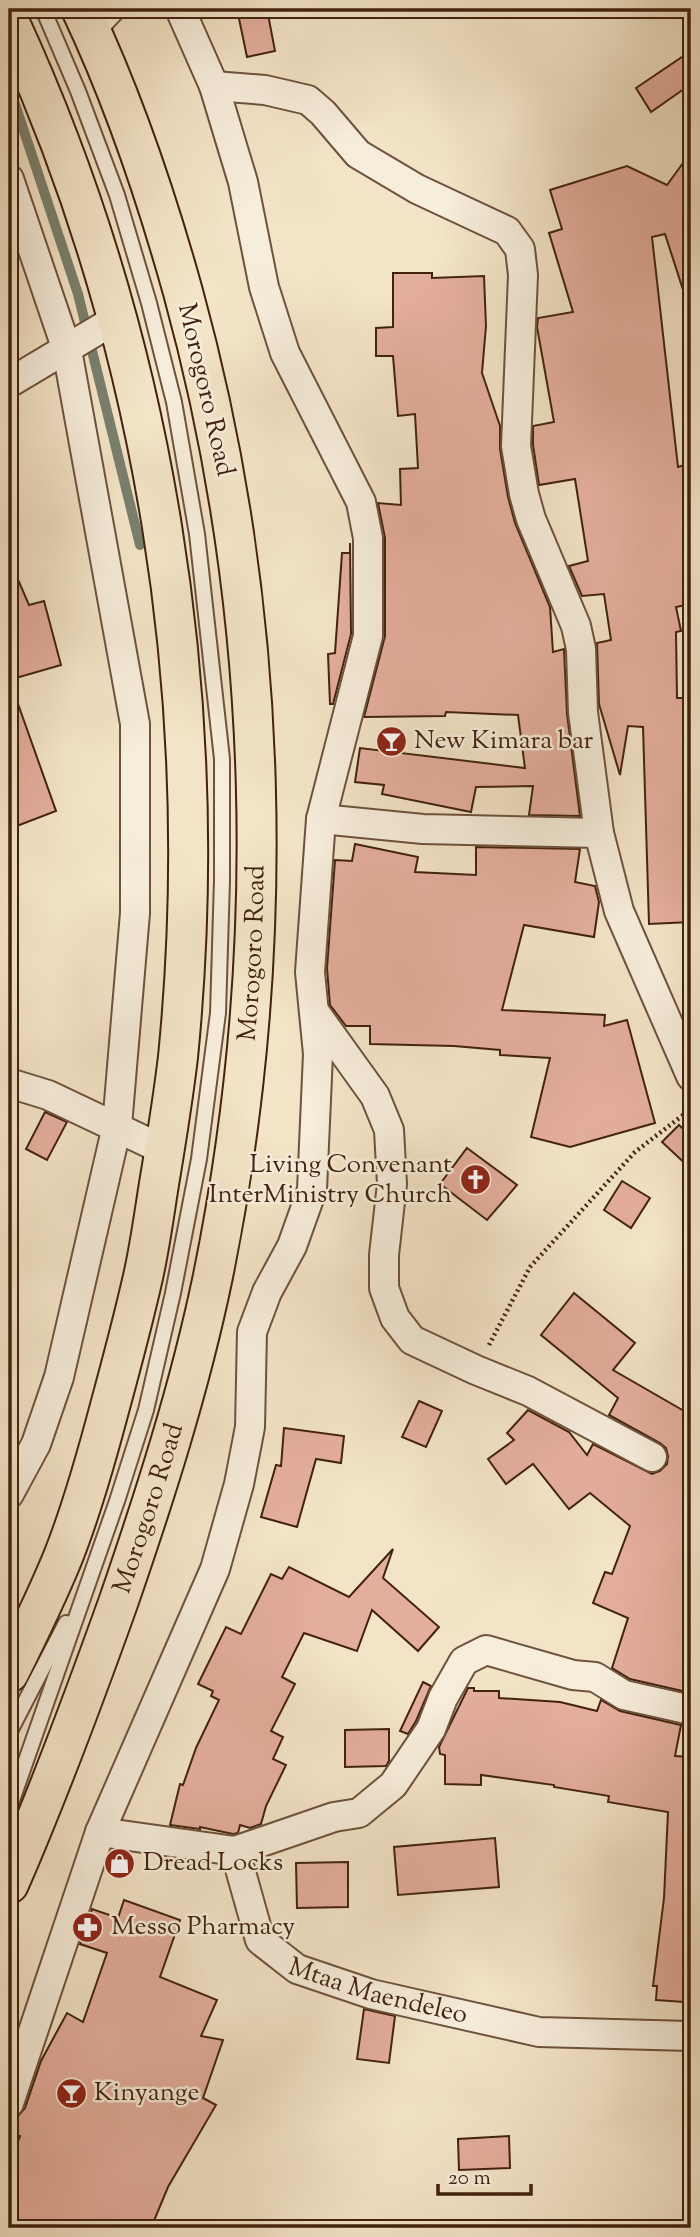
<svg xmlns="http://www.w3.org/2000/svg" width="700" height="2237" viewBox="0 0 700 2237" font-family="'Sorts Mill Goudy',serif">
<rect width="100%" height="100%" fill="#f3e4c7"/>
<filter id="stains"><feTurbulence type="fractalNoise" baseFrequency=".00286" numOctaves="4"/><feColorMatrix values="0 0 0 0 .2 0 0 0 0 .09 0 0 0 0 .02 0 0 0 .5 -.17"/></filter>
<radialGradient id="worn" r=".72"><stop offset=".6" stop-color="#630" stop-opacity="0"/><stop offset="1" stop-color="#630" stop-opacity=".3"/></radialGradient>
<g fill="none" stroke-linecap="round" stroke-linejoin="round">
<!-- stream -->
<path stroke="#79806e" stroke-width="10" d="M9,86L78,294L140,545"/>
</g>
<!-- building -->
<g fill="#e4ae9c" stroke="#42220f" stroke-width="2">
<path d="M237,9H267L275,51L247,57Z"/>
<path d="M691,51V84L651,112L636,88Z"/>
<path d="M691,152V298L686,299L665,234L652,237L678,467L691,463V604L676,607L681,631L676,632L677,698H691V922L649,924L643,727L628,726L620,775L599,704L597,643L611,640L604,594L582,596L569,566L588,561L575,479L539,485L533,445V426L554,422L537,327L538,318L573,312L549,233L562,229L550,190L627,166L667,185Z"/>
<path d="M393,273H432V278L484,276L486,326L482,373L500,426V449L508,497L515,523L550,607L553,652L564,649L567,714L580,816L529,815L533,786L476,787L471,812L382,794L384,785L355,782L360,748L525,768L518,715L446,712L445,716L364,717L385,636V538L378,503L401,505L400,469L418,468L415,414L398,416L393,356H376V328L393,327Z"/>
<path d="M350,543L351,634L333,704H330L328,654L335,653L342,553H350Z"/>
<path d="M9,559L29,605L44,601L61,665L9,680Z"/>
<path d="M12,687L56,811L9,829V688Z"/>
<path d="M355,844L418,857L415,872L476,875V847L580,849L575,882L595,886L599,902L594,937L524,925L502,1010L605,1015L604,1026L627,1020L655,1123L570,1147L531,1137L550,1058L500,1055V1050L454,1046L370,1044V1026H346L330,1005L327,968L335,860L352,861Z"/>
<path d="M45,1112L67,1122L47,1160L26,1149Z"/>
<path d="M679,1125L691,1136V1169L662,1142Z"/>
<path d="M467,1148L517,1185L487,1220L440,1184Z"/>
<path d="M622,1181L650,1198L631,1228L604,1210Z"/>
<path d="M574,1293L635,1343L613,1370L691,1415V1693L630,1679L612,1668L628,1618L593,1603L605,1572L612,1574L630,1526L590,1493L569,1509L533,1464L506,1484L488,1459L514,1440L507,1433L528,1410L569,1432L587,1455L593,1444L652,1474L660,1471L667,1464L668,1456L666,1448L660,1443L609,1415L618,1398L541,1335Z"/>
<path d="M419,1401L442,1411L426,1447L402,1437Z"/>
<path d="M284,1428L344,1436L341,1463L316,1459L297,1527L261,1517L276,1465L281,1466Z"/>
<path d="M393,1549L383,1578L439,1627L418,1651L372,1610L357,1651L304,1633L282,1677L295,1684L271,1731L283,1737L273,1759L286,1765L266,1806L261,1824L250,1828L240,1825L238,1833L233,1834L200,1827V1829L170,1825L180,1784L183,1785L196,1748L219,1700L211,1696L213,1691L198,1684L226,1627L241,1634L271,1574L282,1579L289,1567L349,1597Z"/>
<path d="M423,1682L431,1686L416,1721L408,1734L400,1731Z"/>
<path d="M468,1688H474V1691H499V1698L560,1702L597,1711L601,1700L620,1711L681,1725L675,1756L691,1757V1995L684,1994V2002L656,2000L657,1986H653L664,1898L668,1812L608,1802L609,1796L554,1787V1785L481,1775V1785L445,1784V1755L440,1754L439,1747Z"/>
<path d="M389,1729V1761L386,1766L345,1767V1730Z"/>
<path d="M495,1838L499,1887L398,1895L394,1847Z"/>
<path d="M348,1862V1907L297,1908L296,1863Z"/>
<path d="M124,1900L180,1920L160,1977L217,2000L201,2036L223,2040L203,2098L216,2105L168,2187L151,2228H9V2164L20,2136L11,2133L17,2117L25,2108L41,2061L67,2013L83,2022L107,1953L80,1944L92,1909L118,1918Z"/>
<path d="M364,2009L395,2016L389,2063L357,2059Z"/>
<path d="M509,2136L510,2168L459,2170L458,2139Z"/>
</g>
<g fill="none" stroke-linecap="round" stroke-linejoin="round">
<defs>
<g id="lane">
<path d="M9,1733L66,1623"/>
<path d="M9,1809L117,1501L146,1410L173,1293L199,1159L218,1013L222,880V759L197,534L174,402L149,303L117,195L78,91L43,9"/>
</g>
<g id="street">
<path d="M91,29L110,9"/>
<path d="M214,86L265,90L308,100L323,113L358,154L417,189L507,231L520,249L523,275L516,446L524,494L531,519L576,626L581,649L583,712L599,833L619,911L691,1076"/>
<path d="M9,179L67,350L135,724V913L117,1126L59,1377L36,1444L9,1494"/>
<path d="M9,383L118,318"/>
<path d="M321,819L423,829L599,833"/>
<path d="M314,1011L375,1096L389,1130L392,1184L384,1255V1288L395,1318L412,1340L476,1370L528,1391L652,1457"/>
<path d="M9,1083L48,1095L164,1150"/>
<path id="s1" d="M100,1832L235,1851L260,1940L297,1969L371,1994L539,2032L691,2036"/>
<path d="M235,1851L334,1817L359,1813L393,1785L431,1729L443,1698L464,1661L486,1650L573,1675L595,1677L624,1695L691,1710"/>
<path d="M9,2103L100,1832L215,1569L239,1484L250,1427L252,1332L267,1292L292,1246L312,1190L318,1054L310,972L321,819L368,636V538L361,502L285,353L264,287L243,182L214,86L180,9"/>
</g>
<g id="highway">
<path d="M9,21C157,342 213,705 178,1057C173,1099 166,1142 159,1184C154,1215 150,1246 143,1277C133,1321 121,1366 109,1410C96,1459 82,1509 63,1557C47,1596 28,1635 9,1673"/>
<path id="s2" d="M9,1884C49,1792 84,1698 118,1603C155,1496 190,1387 213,1276C279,952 271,611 183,292C156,195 124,100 81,9"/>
</g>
</defs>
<!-- lane casing -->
<use href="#lane" stroke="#6e523d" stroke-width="18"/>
<!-- street casing -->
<use href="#street" stroke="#6e523d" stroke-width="32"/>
<!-- highway casing -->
<use href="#highway" stroke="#42220f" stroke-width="42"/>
<!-- path -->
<path stroke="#42220f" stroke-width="4.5" stroke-dasharray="2 3.5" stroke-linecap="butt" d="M489,1345L530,1267L635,1152L691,1109"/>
<!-- lane -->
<use href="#lane" stroke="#f7eddb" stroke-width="14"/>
<!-- street -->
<use href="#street" stroke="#f7eddb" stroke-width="28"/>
<!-- highway -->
<use href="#highway" stroke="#f3e4c7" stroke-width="38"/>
</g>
<!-- icons -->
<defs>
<symbol id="bar-disc" viewBox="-11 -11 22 22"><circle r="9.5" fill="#8f2418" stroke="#f7eddb"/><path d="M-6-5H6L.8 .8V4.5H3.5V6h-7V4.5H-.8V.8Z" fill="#fff"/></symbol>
<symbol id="church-disc" viewBox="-11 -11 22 22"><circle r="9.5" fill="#8f2418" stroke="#f7eddb"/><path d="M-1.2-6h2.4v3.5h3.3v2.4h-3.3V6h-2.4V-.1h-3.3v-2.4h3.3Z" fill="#fff"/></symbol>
<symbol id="shop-disc" viewBox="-11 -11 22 22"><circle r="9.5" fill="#8f2418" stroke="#f7eddb"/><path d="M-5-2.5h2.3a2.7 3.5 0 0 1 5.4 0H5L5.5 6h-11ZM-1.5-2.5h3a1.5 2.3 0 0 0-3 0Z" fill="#fff"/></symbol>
<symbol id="pharmacy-disc" viewBox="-11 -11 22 22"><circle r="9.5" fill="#8f2418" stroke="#f7eddb"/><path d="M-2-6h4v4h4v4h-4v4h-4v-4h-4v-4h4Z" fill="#fff"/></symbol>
</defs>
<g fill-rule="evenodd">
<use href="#bar-disc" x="374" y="724" width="35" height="35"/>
<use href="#church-disc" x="458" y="1162" width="35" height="35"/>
<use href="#shop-disc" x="102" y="1846" width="35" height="35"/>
<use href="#pharmacy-disc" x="70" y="1910" width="35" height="35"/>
<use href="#bar-disc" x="54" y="2076" width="35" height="35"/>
</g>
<g text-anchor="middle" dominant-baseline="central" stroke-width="5" stroke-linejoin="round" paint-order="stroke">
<!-- street labels -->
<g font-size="26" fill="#42220f" stroke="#f7eddb">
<text transform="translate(205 390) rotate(77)">Morogoro Road</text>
<text stroke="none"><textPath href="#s2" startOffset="968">Morogoro Road</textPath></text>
<text stroke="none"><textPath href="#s2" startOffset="401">Morogoro Road</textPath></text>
<text stroke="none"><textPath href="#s1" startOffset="360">Mtaa Maendeleo</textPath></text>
</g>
<!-- poi labels -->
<g font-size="26" fill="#42220f" stroke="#f7eddb" text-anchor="start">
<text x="414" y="741">New Kimara bar</text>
<text x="452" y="1165" text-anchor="end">Living Convenant<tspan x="452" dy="30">InterMinistry Church</tspan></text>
<text x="143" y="1863">Dread Locks</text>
<text x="111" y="1927">Messo Pharmacy</text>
<text x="94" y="2093">Kinyange</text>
</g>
</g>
<!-- margin -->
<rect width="700" height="2237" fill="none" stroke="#f3e4c7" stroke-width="35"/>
<rect x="10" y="10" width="679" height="2216" fill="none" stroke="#42220f" stroke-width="3.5"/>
<rect x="18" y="18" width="665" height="2202" fill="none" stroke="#42220f" stroke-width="2"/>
<!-- scale -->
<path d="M438 2184v10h93v-10" fill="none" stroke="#42220f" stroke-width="3.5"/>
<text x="448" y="2184" font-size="21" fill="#42220f" stroke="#f7eddb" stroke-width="5" paint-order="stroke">20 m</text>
<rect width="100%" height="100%" filter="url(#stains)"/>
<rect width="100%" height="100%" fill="url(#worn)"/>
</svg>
